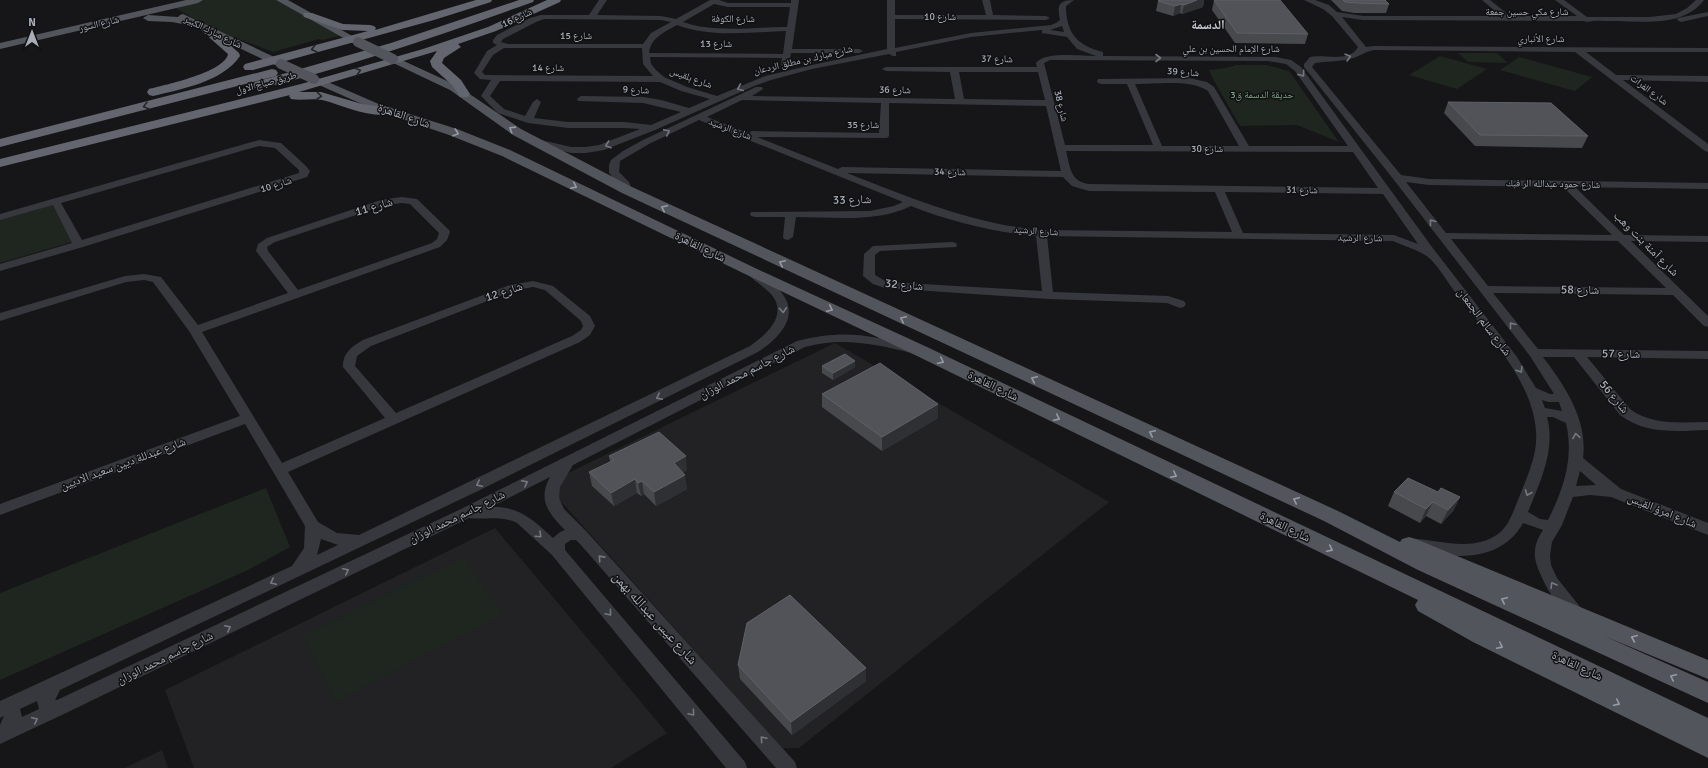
<svg xmlns="http://www.w3.org/2000/svg" width="1708" height="768" viewBox="0 0 1708 768" font-family="Signika,'Noto Naskh Arabic',sans-serif">
<rect width="100%" height="100%" fill="#161618"/>
<!-- built -->
<g fill="#222225">
<path d="M835,343L1109,502L799,748H782L556,496L560,477Z"/>
<path d="M495,528L667,733L611,768H194L165,690Z"/>
<path d="M162,750L168,768H125Z"/>
</g>
<!-- green -->
<g fill="#1e261f">
<path d="M203,0H276L340,36L322,40L319,39L273,52L212,29L174,7Z"/>
<path d="M1458,53H1497L1508,63L1468,62Z"/>
<path d="M1440,56L1487,69L1457,89L1409,75Z"/>
<path d="M1519,57L1592,77L1575,91L1500,70Z"/>
<path d="M1236,65H1266L1289,71L1339,142L1297,125L1240,126L1213,79L1209,70L1226,68Z"/>
<path d="M52,202L72,242L0,263V216Z"/>
<path d="M266,488L290,547L248,570L0,680V593Z"/>
<path d="M463,557L503,614L335,702L302,636Z"/>
</g>
<g fill="none" stroke-linecap="round" stroke-linejoin="round">
<!-- minor -->
<g fill="#37383d" fill-rule="evenodd">
<path d="M599,0H607L597,15L661,16L676,19L710,0H719L728,3H791V0H799L792,49H859L863,51L859,53H791L789,65L785,67L781,65L782,58L650,57L651,64L656,70L664,77L687,87L717,96L765,76L812,65L887,49V0H895V15H986L982,0H990L993,15L1046,16L1050,18L1046,20L895,19V48L971,33L1051,25L1056,23L1060,20C1057,6 1058,0 1074,0L1066,6V9C1067,35 1079,46 1103,52V56L1276,57L1291,60L1301,67L1432,247L1517,357L1536,388L1550,394H1554L1530,356L1394,180L1304,67V64L1310,57C1324,54 1350,63 1358,47L1332,16L1323,9L1304,0H1315L1329,5L1337,12L1363,16H1501L1482,0H1490L1510,16H1577L1555,0H1564L1587,17H1650L1676,14L1687,8L1696,0H1704C1683,28 1642,21 1611,21C1603,21 1594,20 1587,22L1584,21L1363,20L1342,17L1366,47L1374,46L1708,48V52H1586L1616,75L1708,76V82L1623,80L1708,144V152L1705,151L1575,52L1374,50C1363,52 1360,57 1350,59C1338,62 1326,61 1315,63L1312,67L1401,175L1429,179L1708,183V189L1575,187L1624,235L1708,236V242L1631,241L1708,316V327L1704,326L1673,295L1493,293L1538,349L1708,351V359L1587,357L1630,409C1653,426 1681,422 1708,422V430C1678,431 1646,435 1620,415L1574,357H1543C1565,386 1588,420 1583,458L1621,489L1708,523V535L1611,497L1590,495L1573,497L1562,525L1552,542L1550,555L1551,565L1557,578L1585,613L1583,618C1582,618 1577,619 1577,619C1561,619 1536,571 1535,557C1534,547 1537,539 1543,530L1523,523C1501,563 1451,560 1413,548L1410,544L1413,540C1420,538 1426,540 1433,541C1455,544 1479,548 1498,534C1510,525 1514,509 1520,495C1528,475 1538,453 1536,431C1532,379 1488,336 1458,296C1450,286 1438,265 1428,257C1419,250 1404,246 1393,241L1047,236L1053,292L1168,296L1184,301L1186,304L1184,307L1180,308L1167,303L1048,299L885,288L873,284L863,276L864,254L873,246L952,242L956,243L957,245L956,247L880,251L875,255V275L887,282L1042,291L1036,236C994,232 951,222 911,206C877,223 833,217 796,217L793,237L788,240L784,239L783,237L785,217H755L751,216L750,214L751,212L870,211L894,206L903,202L699,120L649,144L620,161L619,172L629,182L632,190L631,192H623L620,185L609,173V165L611,160L623,151L643,140L756,87H762L763,89L752,96L955,99L950,72L886,71L882,69L886,67H1037L1036,63C1045,51 1081,56 1096,56L1077,49L1067,37L1042,33V30L971,37L896,52V56H893L889,54L812,69L771,80L754,86L655,130L604,150L586,153H571L534,144L532,142L534,140L537,139L571,147H586L599,145L640,129L624,128H568L528,123L498,113L481,96L491,80L480,79L474,73L487,51L497,45L493,43V40L497,35L530,18L541,15H589ZM714,4L728,7H790L787,27C755,27 713,33 683,22ZM544,19L661,20L671,22L651,33L643,44H508L501,42L503,39L536,22ZM677,25C711,38 751,32 786,31L783,54L649,53C651,37 665,32 677,25ZM1062,26L1064,32L1050,30ZM504,48H642L643,64L653,76L485,75L482,72L493,55ZM1050,60L1268,61L1286,64L1295,71L1348,146H1249L1214,87L1207,82L1189,78L1098,79L1097,81L1098,83L1101,84H1127L1153,145H1065L1044,63ZM959,72H1038L1045,100L964,99ZM500,81L660,82L681,91L710,99L689,108L661,100L643,97L581,96L577,99L578,101L643,103L681,112L651,125L624,122H568L534,118L541,102L537,99L533,102L525,116L504,109L490,96ZM1135,84C1156,84 1191,79 1208,91L1239,146H1162ZM742,100L881,103L879,133L752,131L748,133L707,117ZM889,103L1046,106L1061,171L842,167L838,169L757,137L887,138L889,136ZM1066,151L1353,152L1378,188L1089,184C1070,182 1070,166 1066,151ZM847,173L1063,177L1072,186L1089,191L1215,192L1232,232L1041,230C972,224 911,198 847,173ZM1406,182L1429,185L1563,187L1612,235L1446,233ZM1225,192L1383,194L1418,244L1394,235L1243,233ZM1451,239L1618,241L1666,288L1488,286ZM1542,400L1548,402H1559L1562,411L1545,408ZM1547,417H1553L1566,423C1574,458 1564,488 1548,520L1540,519L1528,512C1540,482 1556,450 1547,417ZM1580,471L1596,485L1576,486Z"/>
<path d="M1708,12V16L1681,22L1677,20L1678,18Z"/>
<path d="M259,140L281,143L306,166L310,171L307,177L83,247L0,271V264L72,243L53,205L0,220V214ZM259,146L275,148L299,170V173L82,240L61,203Z"/>
<path d="M402,197L417,199L449,230L450,232L447,240L440,247L202,332L282,463L385,418L343,367C342,354 352,346 363,340L510,285L533,281L553,286L590,316L595,326L590,335L580,342L288,472L318,522L337,533L359,535L750,346C766,335 789,315 771,294C764,287 755,281 747,274L745,272L747,270H755C764,277 774,283 781,292C801,316 779,338 758,352L478,491L60,690L55,700H57L461,509L797,341C844,329 869,335 915,346L917,349L915,352L911,353C875,344 842,337 805,347L573,465L560,487L559,498L564,509L587,532L795,762L797,768H776L580,544L576,540H571L565,544V550L745,762L747,768H726L552,555L517,523C501,515 486,520 469,518L66,713L0,744V725L4,716L0,718V701L292,566L304,548L305,526L245,424L0,515V504L240,416L189,331L153,282L144,280L126,282L0,321V313L125,276L144,274L161,277L198,325L288,293L256,251L258,244L267,238L381,200ZM402,203L410,204L439,233L437,239L432,243L298,290L268,251L267,247L275,242L386,205ZM533,287L545,290L581,321L583,326L581,330L572,336L396,413L355,366L357,356L371,346L516,290ZM550,477C537,500 549,514 565,530L560,532L553,538C533,520 520,506 491,507ZM321,539L338,545L317,555ZM37,701L39,709L22,717L20,709Z"/>
</g>
<!-- major -->
<g fill="#53555c" fill-rule="evenodd">
<path d="M186,0H203L198,3L0,49V43Z"/>
<path d="M276,0H288L363,42L362,44H354Z"/>
<path d="M183,14L285,62L286,64L285,66H277L193,26L172,22L148,21L143,18L148,15L178,17L180,15Z"/>
<path d="M393,56L458,86L521,129L632,187L1338,511L1400,542L1402,539L1409,537L1416,539L1708,660V679L1604,636L1708,682V703L1418,570L1324,521L622,193L513,135L450,90L389,61L388,59Z"/>
<path d="M314,76L381,105L457,129L510,150L755,268L927,347L1708,718V758L1473,642L1418,611L1415,605L1418,600L915,355L745,274L502,156L449,135L373,109L310,81L308,79Z"/>
</g>
<!-- highway -->
<g fill="#63666e" fill-rule="evenodd">
<path d="M476,0H492L491,2L434,20L253,70H245L243,67L245,64L368,31L342,30L304,17L303,15L304,13H312L343,24L370,25L374,26L376,28L375,30Z"/>
<path d="M519,0H534L533,2C443,34 352,66 259,89L255,88L253,85L255,82L391,43Z"/>
<path d="M547,0H561L560,2L496,31L458,44L461,47L444,58L442,63L461,80L470,94L468,97H460L452,85L432,67L430,61L437,51L299,92H321L362,104L392,108L394,111L392,114C370,119 343,105 322,100C312,98 301,101 291,99L289,96L290,95L0,167V159L301,84L423,49L488,27Z"/>
<path d="M208,28L212,29L239,53L240,56C222,82 182,89 153,96L149,95L147,92L149,89C165,85 225,72 228,54L202,31L204,29Z"/>
<path d="M272,69L276,70L278,73L276,76L0,147V139Z"/>
</g>
<!-- major-bridge -->
<g stroke="#53555c" stroke-width="10">
<path d="M358,42L393,59"/>
<path d="M281,64L314,79"/>
</g>
</g>
<!-- wall -->
<g fill="#47494d">
<path d="M1160,0H1204L1203,7L1182,14L1180,13L1173,16L1156,11L1158,1Z"/>
<path d="M1214,0L1308,34L1305,44L1235,43L1212,10Z"/>
<path d="M1331,0H1385L1389,4L1386,13H1354L1342,11Z"/>
<path d="M1448,102L1588,136L1582,148L1475,146L1444,113Z"/>
<path d="M822,366L855,367L833,380L822,373Z"/>
<path d="M822,394L938,418L882,451L822,407Z"/>
<path d="M609,456L687,470L683,472L687,489L656,506L644,494L641,496L637,493L614,506L592,486L589,472L610,462Z"/>
<path d="M1394,492H1438L1460,497L1453,511L1441,524L1426,516L1420,523L1388,506Z"/>
<path d="M738,665L866,668V681L792,735L740,679Z"/>
</g>
<!-- shaded-wall -->
<g fill="#2f3033">
<path d="M1197,0H1204L1203,7L1182,14L1184,5Z"/>
<path d="M1181,4L1180,13L1173,16L1175,6Z"/>
<path d="M855,361V367L833,380V373Z"/>
<path d="M938,404V418L882,451V437Z"/>
<path d="M686,456L687,470L676,477L674,463Z"/>
<path d="M685,475L687,489L656,506L654,492Z"/>
<path d="M635,479L637,493L614,506L611,493Z"/>
<path d="M642,481L644,494L641,496L638,483Z"/>
<path d="M1460,497L1453,511L1441,524L1448,510Z"/>
<path d="M1433,502L1426,516L1420,523L1426,509Z"/>
<path d="M866,668V681L792,735L791,722Z"/>
</g>
<!-- building -->
<g fill="#525359" stroke="#5f6168">
<path d="M1160,0H1197L1184,5L1181,4L1175,6L1158,1Z"/>
<path d="M1214,0H1280L1308,34L1237,33Z"/>
<path d="M1343,0H1385L1389,4L1357,3L1345,2Z"/>
<path d="M1448,102L1551,103L1588,136L1480,135Z"/>
<path d="M845,354L855,361L833,373L822,366Z"/>
<path d="M880,363L938,404L882,437L822,394Z"/>
<path d="M659,432L686,456L674,463L685,475L654,492L642,481L638,483L635,479L611,493L589,472L614,460L609,456Z"/>
<path d="M1408,478L1438,492L1441,488L1460,497L1448,510L1433,502L1426,509L1394,492Z"/>
<path d="M790,595L866,668L791,722L738,665L747,623Z"/>
</g>
<!-- one-way arrows -->
<defs><path id="oneway-chevron" d="M-2-3.5L2.5 0L-2 3.5" fill="none" stroke-width="1.6" stroke-linecap="round" stroke-linejoin="round"/></defs>
<g stroke="#26262a">
<use href="#oneway-chevron" transform="translate(314 49) rotate(166)"/>
<use href="#oneway-chevron" transform="translate(358 71) rotate(-16)"/>
<use href="#oneway-chevron" transform="translate(319 96) rotate(6)"/>
<use href="#oneway-chevron" transform="translate(146 106) rotate(165)"/>
</g>
<g stroke="#757881">
<use href="#oneway-chevron" transform="translate(1348 57) rotate(-16)"/>
<use href="#oneway-chevron" transform="translate(1158 58)"/>
<use href="#oneway-chevron" transform="translate(1302 74) rotate(54)"/>
<use href="#oneway-chevron" transform="translate(740 88) rotate(157)"/>
<use href="#oneway-chevron" transform="translate(667 132) rotate(-25)"/>
<use href="#oneway-chevron" transform="translate(608 145) rotate(161)"/>
<use href="#oneway-chevron" transform="translate(1432 222) rotate(-128)"/>
<use href="#oneway-chevron" transform="translate(783 310) rotate(85)"/>
<use href="#oneway-chevron" transform="translate(1512 325) rotate(-128)"/>
<use href="#oneway-chevron" transform="translate(1520 370) rotate(58)"/>
<use href="#oneway-chevron" transform="translate(659 397) rotate(154)"/>
<use href="#oneway-chevron" transform="translate(1576 436) rotate(-99)"/>
<use href="#oneway-chevron" transform="translate(525 483) rotate(-27)"/>
<use href="#oneway-chevron" transform="translate(479 484) rotate(154)"/>
<use href="#oneway-chevron" transform="translate(1528 493) rotate(113)"/>
<use href="#oneway-chevron" transform="translate(539 535) rotate(43)"/>
<use href="#oneway-chevron" transform="translate(601 558) rotate(-132)"/>
<use href="#oneway-chevron" transform="translate(346 571) rotate(-26)"/>
<use href="#oneway-chevron" transform="translate(273 582) rotate(155)"/>
<use href="#oneway-chevron" transform="translate(1553 585) rotate(-121)"/>
<use href="#oneway-chevron" transform="translate(609 613) rotate(50)"/>
<use href="#oneway-chevron" transform="translate(228 628) rotate(-26)"/>
<use href="#oneway-chevron" transform="translate(692 713) rotate(50)"/>
<use href="#oneway-chevron" transform="translate(35 720) rotate(-25)"/>
<use href="#oneway-chevron" transform="translate(763 739) rotate(-131)"/>
</g>
<g stroke="#979ba6">
<use href="#oneway-chevron" transform="translate(512 129) rotate(-148)"/>
<use href="#oneway-chevron" transform="translate(456 133) rotate(19)"/>
<use href="#oneway-chevron" transform="translate(574 186) rotate(26)"/>
<use href="#oneway-chevron" transform="translate(664 208) rotate(-155)"/>
<use href="#oneway-chevron" transform="translate(782 263) rotate(-155)"/>
<use href="#oneway-chevron" transform="translate(830 309) rotate(25)"/>
<use href="#oneway-chevron" transform="translate(903 319) rotate(-155)"/>
<use href="#oneway-chevron" transform="translate(941 361) rotate(26)"/>
<use href="#oneway-chevron" transform="translate(1034 379) rotate(-155)"/>
<use href="#oneway-chevron" transform="translate(1057 418) rotate(26)"/>
<use href="#oneway-chevron" transform="translate(1152 433) rotate(-155)"/>
<use href="#oneway-chevron" transform="translate(1174 475) rotate(26)"/>
<use href="#oneway-chevron" transform="translate(1296 500) rotate(-155)"/>
<use href="#oneway-chevron" transform="translate(1330 549) rotate(26)"/>
<use href="#oneway-chevron" transform="translate(1504 600) rotate(-155)"/>
<use href="#oneway-chevron" transform="translate(1634 638) rotate(-157)"/>
<use href="#oneway-chevron" transform="translate(1500 646) rotate(26)"/>
<use href="#oneway-chevron" transform="translate(1673 677) rotate(-155)"/>
<use href="#oneway-chevron" transform="translate(1617 703) rotate(26)"/>
</g>
<g text-anchor="middle" dominant-baseline="central" stroke-width="3" stroke-linejoin="round" paint-order="stroke">
<!-- far-street labels -->
<g font-size="10" fill="#a8adb8" stroke="#111113">
<text x="1527" y="12">شارع مكي حسين جمعة</text>
<text x="940" y="17">شارع 10</text>
<text transform="translate(517 18) rotate(-25)">شارع 16</text>
<text x="733" y="19">شارع الكوفة</text>
<text transform="translate(99 24) rotate(-13)">شارع السور</text>
<text transform="translate(213 32) rotate(26)">شارع مبارك الكبير</text>
<text x="576" y="36">شارع 15</text>
<text x="1541" y="39">شارع الأنباري</text>
<text x="716" y="44">شارع 13</text>
<text x="1231" y="49">شارع الإمام الحسين بن علي</text>
<text transform="translate(997 59) rotate(1)">شارع 37</text>
<text transform="translate(803 60) rotate(-13)">شارع مبارك بن مطلق الردعان</text>
<text x="548" y="68">شارع 14</text>
<text transform="translate(1183 72) rotate(4)">شارع 39</text>
<text transform="translate(691 78) rotate(20)">شارع بلقيس</text>
<text transform="translate(266 83) rotate(-15)">طريق صباح الاول</text>
<text transform="translate(636 90) rotate(3)">شارع 9</text>
<text transform="translate(895 90) rotate(1)">شارع 36</text>
<text transform="translate(1649 90) rotate(37)">شارع الفرات</text>
<text transform="translate(1061 106) rotate(76)">شارع 38</text>
<text x="863" y="125">شارع 35</text>
<text transform="translate(730 129) rotate(21)">شارع الرشيد</text>
<text x="1207" y="149">شارع 30</text>
<text transform="translate(950 172) rotate(1)">شارع 34</text>
<text transform="translate(1553 184) rotate(1)">شارع حمود عبدالله الر فبك</text>
<text transform="translate(276 185) rotate(-17)">شارع 10</text>
<text transform="translate(1302 190) rotate(1)">شارع 31</text>
<text transform="translate(1036 231) rotate(4)">شارع الرشيد</text>
<text transform="translate(1360 238) rotate(1)">شارع الرشيد</text>
</g>
<!-- far-park labels -->
<g font-size="10" fill="#7fa381" stroke="#111113">
<text x="1262" y="95">حديقة الدسمة ق3</text>
</g>
<!-- street labels -->
<g font-size="12" fill="#a8adb8" stroke="#111113">
<text transform="translate(404 116) rotate(19)">شارع القاهرة</text>
<text transform="translate(852 200) rotate(-1)">شارع 33</text>
<text transform="translate(374 207) rotate(-16)">شارع 11</text>
<text transform="translate(1646 244) rotate(45)">شارع آمنة بنت وهب</text>
<text transform="translate(700 247) rotate(26)">شارع القاهرة</text>
<text transform="translate(904 285) rotate(5)">شارع 32</text>
<text transform="translate(1580 290) rotate(1)">شارع 58</text>
<text transform="translate(504 292) rotate(-18)">شارع 12</text>
<text transform="translate(1484 322) rotate(53)">شارع سالم الجمعان</text>
<text transform="translate(1621 354) rotate(1)">شارع 57</text>
<text transform="translate(747 372) rotate(-27)">شارع جاسم محمد الوزان</text>
<text transform="translate(993 386) rotate(26)">شارع القاهرة</text>
<text transform="translate(1614 397) rotate(50)">شارع 56</text>
<text transform="translate(123 464) rotate(-20)">شارع عبدللة ديين سعيد الاديين</text>
<text transform="translate(1662 511) rotate(22)">شارع امرؤ القيس</text>
<text transform="translate(457 517) rotate(-26)">شارع جاسم محمد الوزان</text>
<text transform="translate(1285 527) rotate(26)">شارع القاهرة</text>
<text transform="translate(165 658) rotate(-26)">شارع جاسم محمد الوزان</text>
<text transform="translate(1577 666) rotate(25)">شارع القاهرة</text>
</g>
<!-- far-district labels -->
<g font-size="13" font-weight="bold" fill="#c9ccd4" stroke="#111113">
<text x="1208" y="25">الدسمة</text>
</g>
<!-- near-street labels -->
<g font-size="14" fill="#a8adb8" stroke="#111113">
<text transform="translate(655 618) rotate(48)">شارع عيس عبدالله بهمن</text>
</g>
</g>
<!-- north arrow -->
<g transform="translate(32 32)" stroke="#111113" stroke-width="3" paint-order="stroke">
<path d="M0-3L7 15L0 10L-7 15Z" fill="#a8adb8"/>
<text y="-6" font-size="11" font-weight="bold" text-anchor="middle" fill="#a8adb8">N</text>
</g>
</svg>
